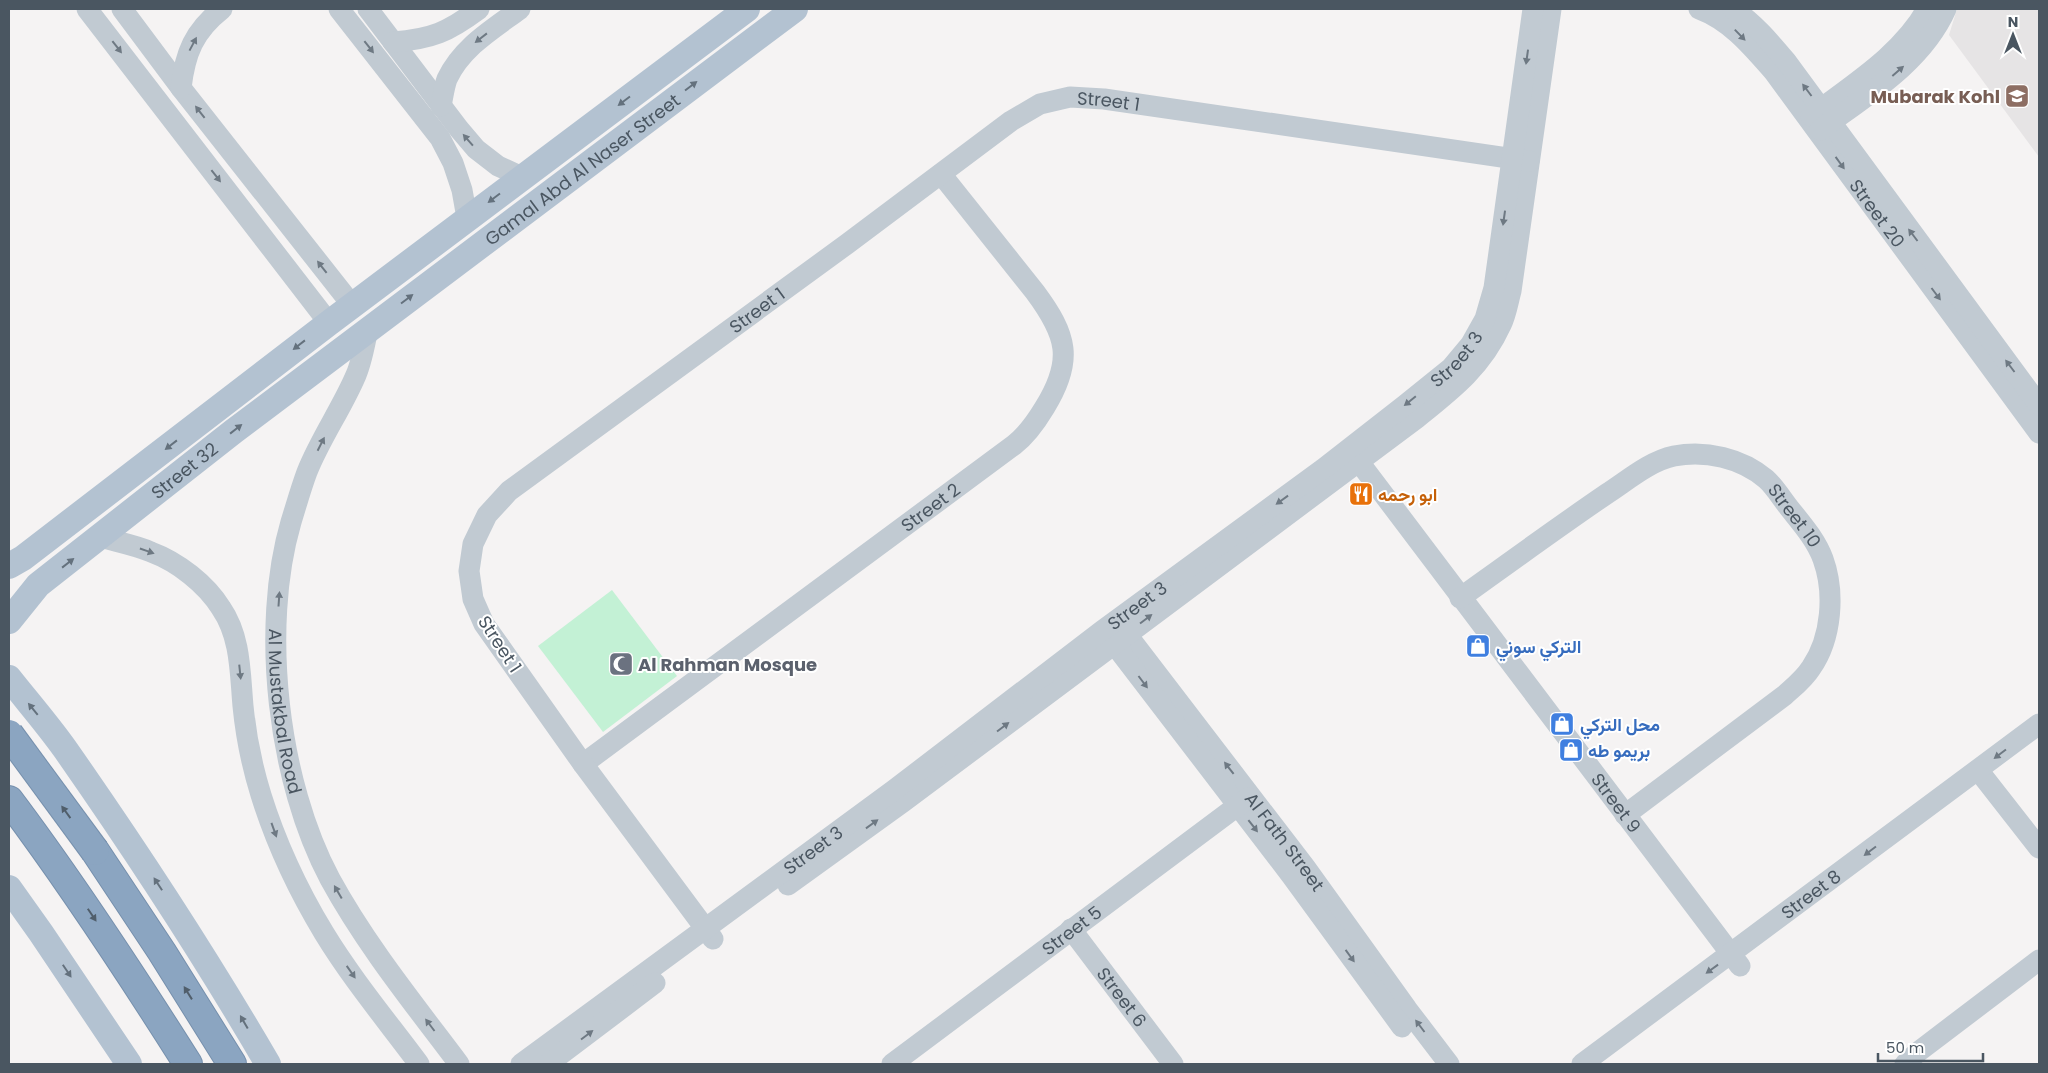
<svg xmlns="http://www.w3.org/2000/svg" width="2048" height="1073" viewBox="0 0 2048 1073" font-family="Poppins,Vazirmatn,sans-serif">
<rect width="100%" height="100%" fill="#f5f3f3"/>
<!-- education -->
<path fill="#e6e4e5" d="M1957,9H2039V157L1949,35Z"/>
<!-- green -->
<path fill="#c3f1d5" d="M612,590L677,676L603,732L538,646Z"/>
<g fill="none" stroke-linecap="round" stroke-linejoin="round">
<defs>
<g id="highway">
<path d="M9,800C73,885 131,974 188,1064"/>
<path d="M95,851L162,952L232,1064"/>
</g>
</defs>
<!-- highway casing -->
<use href="#highway" stroke="#7690ad" stroke-width="30"/>
<!-- minor -->
<g stroke="#c1cad2" stroke-width="21">
<path d="M87,9L329,323"/>
<path d="M122,9L181,88L352,305"/>
<path d="M339,9L440,138L453,163L462,190L467,218"/>
<path d="M368,9L459,129L476,149L498,166L522,177"/>
<path id="s1" d="M1699,9C1731,21 1752,47 1774,72L2039,433"/>
<path d="M1733,9C1754,23 1770,42 1786,61L2039,405"/>
<path d="M393,42C432,39 448,32 479,9"/>
<path d="M181,88C185,53 194,31 222,9"/>
<path d="M441,106C443,97 444,87 447,79C462,47 493,29 520,9"/>
<path d="M1811,116C1853,84 1901,55 1927,9"/>
<path d="M1820,130C1866,96 1922,63 1946,9"/>
<path id="s2" d="M368,328C365,344 362,361 356,375C342,408 320,439 307,472C301,488 296,506 291,522C260,628 278,782 330,879C366,945 414,1004 459,1064"/>
<path id="s3" d="M1350,450L1740,966"/>
<path d="M100,537C117,542 135,545 151,552C178,562 206,584 221,608C241,637 240,673 243,706C246,737 252,766 261,795C276,843 298,890 324,933C352,979 387,1021 419,1064"/>
<path id="s4" d="M1460,598C1510,562 1558,527 1608,493C1628,480 1650,461 1674,456C1706,450 1741,458 1766,479C1775,487 1782,499 1790,509C1802,524 1816,540 1823,559C1835,592 1832,638 1811,668C1804,679 1795,686 1785,695L1625,815"/>
<path id="s5" d="M1118,623L1305,867L1407,1009L1449,1064"/>
<path d="M1105,632L1291,875L1402,1027"/>
<path id="s6" d="M583,764L1014,445C1027,435 1036,422 1045,407C1074,360 1067,335 1035,292L941,174"/>
<path d="M1978,770L2039,848"/>
<path d="M788,885L903,802L1417,418C1452,390 1482,367 1501,325C1506,315 1508,302 1511,291L1551,9"/>
<path id="s7" d="M1071,929L1173,1064"/>
<path id="s8" d="M713,939L583,764L484,624L473,599L469,571L473,544L487,515L509,491L847,244L1011,121L1040,104L1070,97L1104,99L1529,161"/>
<path id="s9" d="M521,1064L894,790L1103,630L1323,469L1405,405L1451,368L1471,344L1485,319L1494,288L1533,9"/>
<path d="M548,1064L655,983"/>
<path id="s10" d="M892,1064L1248,798"/>
<path id="s11" d="M1582,1064L2039,724"/>
<path d="M1905,1064L1918,1052L2039,960"/>
</g>
<!-- major -->
<g stroke="#b3c2d1" stroke-width="26">
<path d="M9,566L23,558L329,323L747,9"/>
<path id="s12" d="M9,621L38,585L234,431L795,9"/>
<path d="M9,678C28,702 48,725 65,749C137,852 205,956 268,1064"/>
<path d="M9,888L41,933L129,1064"/>
</g>
<!-- highway -->
<use href="#highway" stroke="#8ba5c1" stroke-width="28"/>
<defs>
<path id="highway-bridge" d="M9,734L95,851"/>
</defs>
<!-- highway-bridge casing -->
<use href="#highway-bridge" stroke="#7690ad" stroke-width="30" stroke-linecap="butt"/>
<!-- highway-bridge -->
<use href="#highway-bridge" stroke="#8ba5c1" stroke-width="28"/>
</g>
<!-- one-way arrows -->
<defs><path id="oneway-solid" d="M-6-.8H1V-3.2L6.5 0L1 3.2V.8H-6Z" transform="scale(1.25)"/></defs>
<g fill="#6e7983">
<use href="#oneway-solid" transform="translate(1740 35) rotate(46)"/>
<use href="#oneway-solid" transform="translate(481 38) rotate(142)"/>
<use href="#oneway-solid" transform="translate(193 44) rotate(-62)"/>
<use href="#oneway-solid" transform="translate(117 47) rotate(52)"/>
<use href="#oneway-solid" transform="translate(369 47) rotate(52)"/>
<use href="#oneway-solid" transform="translate(1527 57) rotate(98)"/>
<use href="#oneway-solid" transform="translate(1898 71) rotate(-41)"/>
<use href="#oneway-solid" transform="translate(1807 90) rotate(-127)"/>
<use href="#oneway-solid" transform="translate(200 112) rotate(-128)"/>
<use href="#oneway-solid" transform="translate(468 140) rotate(-131)"/>
<use href="#oneway-solid" transform="translate(1840 163) rotate(54)"/>
<use href="#oneway-solid" transform="translate(216 176) rotate(52)"/>
<use href="#oneway-solid" transform="translate(1504 218) rotate(98)"/>
<use href="#oneway-solid" transform="translate(1913 235) rotate(-127)"/>
<use href="#oneway-solid" transform="translate(322 267) rotate(-128)"/>
<use href="#oneway-solid" transform="translate(1936 294) rotate(53)"/>
<use href="#oneway-solid" transform="translate(2010 366) rotate(-127)"/>
<use href="#oneway-solid" transform="translate(1410 401) rotate(141)"/>
<use href="#oneway-solid" transform="translate(321 444) rotate(-63)"/>
<use href="#oneway-solid" transform="translate(1282 500) rotate(144)"/>
<use href="#oneway-solid" transform="translate(147 551) rotate(19)"/>
<use href="#oneway-solid" transform="translate(279 599) rotate(-86)"/>
<use href="#oneway-solid" transform="translate(1146 619) rotate(-37)"/>
<use href="#oneway-solid" transform="translate(240 672) rotate(84)"/>
<use href="#oneway-solid" transform="translate(1143 682) rotate(53)"/>
<use href="#oneway-solid" transform="translate(1003 727) rotate(-37)"/>
<use href="#oneway-solid" transform="translate(2000 754) rotate(143)"/>
<use href="#oneway-solid" transform="translate(1229 768) rotate(-128)"/>
<use href="#oneway-solid" transform="translate(872 824) rotate(-36)"/>
<use href="#oneway-solid" transform="translate(1253 826) rotate(52)"/>
<use href="#oneway-solid" transform="translate(274 830) rotate(70)"/>
<use href="#oneway-solid" transform="translate(1870 851) rotate(143)"/>
<use href="#oneway-solid" transform="translate(338 892) rotate(-120)"/>
<use href="#oneway-solid" transform="translate(1350 956) rotate(54)"/>
<use href="#oneway-solid" transform="translate(1712 969) rotate(144)"/>
<use href="#oneway-solid" transform="translate(351 972) rotate(55)"/>
<use href="#oneway-solid" transform="translate(430 1025) rotate(-127)"/>
<use href="#oneway-solid" transform="translate(1420 1026) rotate(-127)"/>
<use href="#oneway-solid" transform="translate(587 1035) rotate(-37)"/>
</g>
<g fill="#64717d">
<use href="#oneway-solid" transform="translate(691 86) rotate(-37)"/>
<use href="#oneway-solid" transform="translate(624 101) rotate(143)"/>
<use href="#oneway-solid" transform="translate(494 198) rotate(143)"/>
<use href="#oneway-solid" transform="translate(407 299) rotate(-37)"/>
<use href="#oneway-solid" transform="translate(299 345) rotate(142)"/>
<use href="#oneway-solid" transform="translate(236 429) rotate(-38)"/>
<use href="#oneway-solid" transform="translate(171 445) rotate(142)"/>
<use href="#oneway-solid" transform="translate(68 563) rotate(-38)"/>
<use href="#oneway-solid" transform="translate(33 709) rotate(-129)"/>
<use href="#oneway-solid" transform="translate(158 884) rotate(-123)"/>
<use href="#oneway-solid" transform="translate(67 971) rotate(56)"/>
<use href="#oneway-solid" transform="translate(244 1022) rotate(-120)"/>
</g>
<g fill="#505e6b">
<use href="#oneway-solid" transform="translate(66 812) rotate(-126)"/>
<use href="#oneway-solid" transform="translate(92 915) rotate(56)"/>
<use href="#oneway-solid" transform="translate(188 993) rotate(-122)"/>
</g>
<!-- icons -->
<defs>
<symbol id="university-square" viewBox="-11 -11 22 22"><rect x="-9" y="-9" width="18" height="18" rx="4" fill="#8d6e63" stroke="#fff"/><path d="M0-5L7-2L0 1L-7-2ZM-4 1L0 2.5L4 1V4Q0 6-4 4Z" fill="#fff"/></symbol>
<symbol id="restaurant-square" viewBox="-11 -11 22 22"><rect x="-9" y="-9" width="18" height="18" rx="4" fill="#e8710a" stroke="#fff"/><path d="M-5-6h1v4h1v-4h1v4h1v-4h1v5L-1.5 .5V6h-2V.5L-5-1ZM5-6V6H3V1.5H1.5Q1.5-4 5-6Z" fill="#fff"/></symbol>
<symbol id="shop-square" viewBox="-11 -11 22 22"><rect x="-9" y="-9" width="18" height="18" rx="4" fill="#3f7fe0" stroke="#fff"/><path d="M-5-2.5h2.3a2.7 3.5 0 0 1 5.4 0H5L5.5 6h-11ZM-1.5-2.5h3a1.5 2.3 0 0 0-3 0Z" fill="#fff"/></symbol>
<symbol id="mosque-square" viewBox="-11 -11 22 22"><rect x="-9" y="-9" width="18" height="18" rx="4" fill="#6b7280" stroke="#fff"/><path d="M3.5-4.9A6 6 0 1 0 3.5 4.9A5 5 0 1 1 3.5-4.9Z" fill="#fff"/></symbol>
</defs>
<g fill-rule="evenodd">
<use href="#university-square" x="2003" y="82" width="28" height="28"/>
<use href="#restaurant-square" x="1347" y="480" width="28" height="28"/>
<use href="#shop-square" x="1464" y="632" width="28" height="28"/>
<use href="#mosque-square" x="607" y="650" width="28" height="28"/>
<use href="#shop-square" x="1548" y="710" width="28" height="28"/>
<use href="#shop-square" x="1557" y="736" width="28" height="28"/>
</g>
<g text-anchor="middle" dominant-baseline="central" stroke-width="4" stroke-linejoin="round" paint-order="stroke">
<!-- education labels -->
<g font-size="18" font-weight="bold" fill="#785e54" stroke="#fff" text-anchor="end">
<text x="2000" y="96">Mubarak Kohl</text>
</g>
<!-- street labels -->
<g font-size="18" fill="#4a5661" stroke="#fff">
<text stroke="none"><textPath href="#s8" startOffset="1264">Street 1</textPath></text>
<text stroke="none"><textPath href="#s12" startOffset="731">Gamal Abd Al Naser Street</textPath></text>
<text stroke="none"><textPath href="#s1" startOffset="274">Street 20</textPath></text>
<text stroke="none"><textPath href="#s8" startOffset="844">Street 1</textPath></text>
<text stroke="none"><textPath href="#s9" startOffset="1172">Street 3</textPath></text>
<text stroke="none"><textPath href="#s12" startOffset="232">Street 32</textPath></text>
<text stroke="none"><textPath href="#s6" startOffset="432">Street 2</textPath></text>
<text stroke="none"><textPath href="#s4" startOffset="402">Street 10</textPath></text>
<text stroke="none"><textPath href="#s9" startOffset="768">Street 3</textPath></text>
<text transform="translate(500 644) rotate(57)">Street 1</text>
<text stroke="none"><textPath href="#s2" startOffset="401">Al Mustakbal Road</textPath></text>
<text stroke="none"><textPath href="#s3" startOffset="442">Street 9</textPath></text>
<text stroke="none"><textPath href="#s5" startOffset="275">Al Fath Street</textPath></text>
<text stroke="none"><textPath href="#s9" startOffset="362">Street 3</textPath></text>
<text stroke="none"><textPath href="#s11" startOffset="285">Street 8</textPath></text>
<text stroke="none"><textPath href="#s10" startOffset="224">Street 5</textPath></text>
<text stroke="none"><textPath href="#s7" startOffset="85">Street 6</textPath></text>
</g>
<!-- food labels -->
<g font-size="18" font-weight="bold" fill="#c56008" stroke="#fff" text-anchor="start">
<text x="1378" y="494">ابو رحمه</text>
</g>
<!-- shop labels -->
<g font-size="18" font-weight="bold" fill="#366cbe" stroke="#fff" text-anchor="start">
<text x="1496" y="646">التركي سوني</text>
<text x="1580" y="724">محل التركي</text>
<text x="1588" y="750">بريمو طه</text>
</g>
<!-- worship labels -->
<g font-size="18" font-weight="bold" fill="#5b616d" stroke="#fff" text-anchor="start">
<text x="638" y="664">Al Rahman Mosque</text>
</g>
</g>
<!-- border -->
<rect width="2048" height="1073" fill="none" stroke="#4a5661" stroke-width="20"/>
<!-- north arrow -->
<g transform="translate(2013 35)" stroke="#ffffff" stroke-width="4" paint-order="stroke">
<path d="M0-4L9 19L0 12L-9 19Z" fill="#4a5661"/>
<text y="-8" font-size="14" font-weight="bold" text-anchor="middle" fill="#4a5661">N</text>
</g>
<!-- scale -->
<path d="M1878 1053v8h105v-8" fill="none" stroke="#4a5661" stroke-width="2.5"/>
<text x="1886" y="1053" font-size="15" fill="#4a5661" stroke="#ffffff" stroke-width="4" paint-order="stroke">50 m</text>
</svg>
